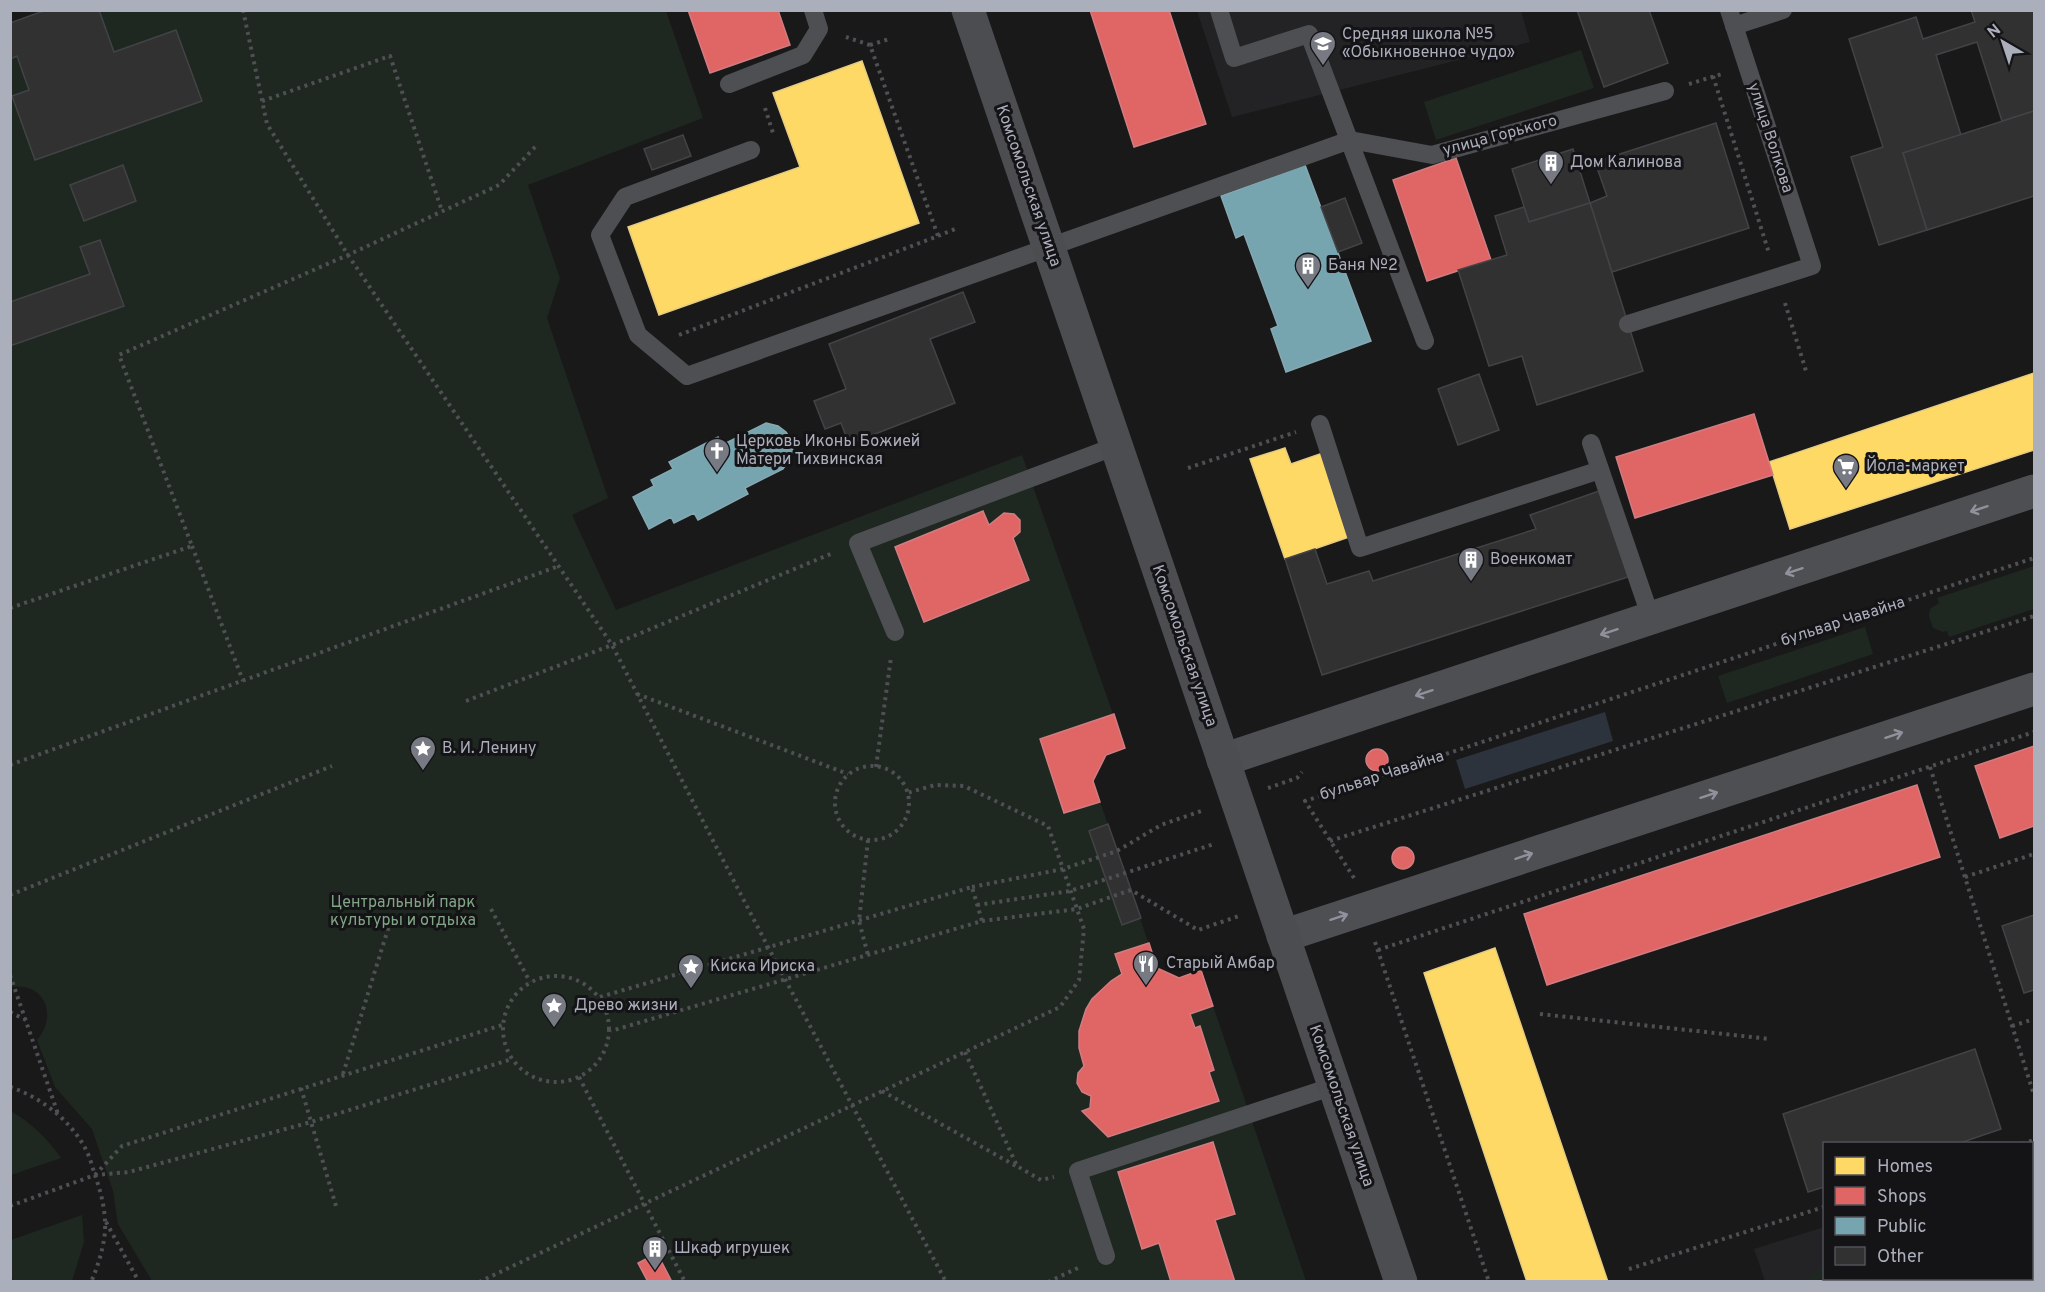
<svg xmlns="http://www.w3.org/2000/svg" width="2045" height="1292" viewBox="0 0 2045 1292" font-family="Overpass,sans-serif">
<rect width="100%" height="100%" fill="#19191a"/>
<!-- built -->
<g fill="#232326">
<path d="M1197,11H1521L1530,42L1232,117Z"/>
<path d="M2034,1160V1281H1765L1754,1249L1824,1227V1278H2032V1161Z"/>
</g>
<!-- green -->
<g fill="#1f2721">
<path d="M46,10L666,11L703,118L528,185L560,278L547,318L608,498L572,515L616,610L1022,455L1125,748L1106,755L1093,781L1157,968L1179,978L1201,970L1306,1281H152L118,1224L113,1191L92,1129L55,1087L37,1040C58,1016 45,982 11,987L10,23Z"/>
<path d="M1581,50L1594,88L1436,140L1424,102Z"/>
<path d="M2034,566V609L1949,637L1947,631L1943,632L1933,628L1929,616L1930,609L1939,603L1937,598Z"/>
<path d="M1865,627L1873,654L1727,703L1718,676Z"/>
<path d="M11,1111C30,1122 48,1139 61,1158L11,1175Z"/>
<path d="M82,1215L84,1242L72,1281H13L11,1273V1240Z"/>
<path d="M1824,1266V1278H2032V1266L2034,1281H1804Z"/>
</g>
<!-- water -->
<path fill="#2c333c" d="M1605,712L1613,741L1465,789L1456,760Z"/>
<!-- homes -->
<g fill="#ffd966" stroke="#e6cc80" stroke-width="1.5">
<path d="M862,61L919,223L659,315L628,227L800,167L773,93Z"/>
<path d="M2034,373V450L1790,529L1769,462Z"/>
<path d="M1285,448L1291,464L1323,453L1352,536L1285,559L1250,459Z"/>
<path d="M1495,948L1608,1282H1527L1424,973Z"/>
</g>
<!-- shops -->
<g fill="#e06666" stroke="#d07c80" stroke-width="1.5">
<path d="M688,10H778L790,45L710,73Z"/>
<path d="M1090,10H1169L1206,124L1134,147Z"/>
<path d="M1456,158L1491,260L1427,281L1393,180Z"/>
<path d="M1754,414L1773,475L1635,518L1616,457Z"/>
<path d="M983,511L989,525L1004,513L1014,514L1020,520V532L1013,538L1029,580L924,622L895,547Z"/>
<path d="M1114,714L1125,748L1106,755L1093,781L1100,802L1064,813L1040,739Z"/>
<path d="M2034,746V826L2000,838L1975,766Z"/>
<circle cx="1377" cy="760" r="11"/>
<path d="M1917,785L1940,857L1547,985L1524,914Z"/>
<circle cx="1403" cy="858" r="11"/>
<path d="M1149,943L1157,968L1179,978L1201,970L1213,1006L1190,1014L1195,1028L1200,1026L1214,1070L1209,1072L1219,1101L1108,1137L1082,1111L1090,1108L1091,1096L1082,1092L1077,1083L1078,1073L1084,1066L1079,1048V1031L1086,1009L1092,999L1111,981L1122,974L1115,954Z"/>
<path d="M1213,1142L1235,1214L1215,1220L1235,1282H1171L1159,1243L1142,1249L1118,1172Z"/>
<path d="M657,1253L672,1282H648L638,1263Z"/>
</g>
<!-- public -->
<g fill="#76a5af" stroke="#86a8b3" stroke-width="1.5">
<path d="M1305,165L1371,341L1286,372L1271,329L1278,326L1244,234L1236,238L1221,196Z"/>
<path d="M766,423L778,426L786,432L793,443V454L783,469L745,488L748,494L698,520L694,513L674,523L671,517L649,529L633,497L654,486L651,480L673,469L669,462L718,437L722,445Z"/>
</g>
<!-- building -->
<g fill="#313132" stroke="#424346" stroke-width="1.5">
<path d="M46,10H99L114,52L176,30L202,101L35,160L12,96L29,90L17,56L10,59V23Z"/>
<path d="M1577,10H1649L1668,63L1604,87Z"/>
<path d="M1971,10H2034V111L2002,121L1977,42L1936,55L1961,135L1903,153L1927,230L1879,245L1851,157L1883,147L1849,39L1916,17L1923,39L1975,22Z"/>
<path d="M2034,111V196L1927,230L1903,153Z"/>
<path d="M1716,123L1749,228L1612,272L1590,203L1607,196L1595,162Z"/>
<path d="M683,135L691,156L652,170L644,149Z"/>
<path d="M1573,149L1590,203L1529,222L1512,169Z"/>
<path d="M123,165L136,201L84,221L70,185Z"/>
<path d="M1345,198L1362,243L1338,252L1321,207Z"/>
<path d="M1590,203L1643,371L1537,405L1522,356L1489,366L1458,270L1507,255L1495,216L1524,207L1529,222Z"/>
<path d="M100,240L124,306L10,346V302L90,274L80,247Z"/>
<path d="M963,292L975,322L930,339L955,403L849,444L841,423L825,429L814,401L846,389L829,344Z"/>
<path d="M1479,374L1499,430L1458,445L1438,389Z"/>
<path d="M1602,490L1631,576L1322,675L1285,559L1315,549L1327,584L1369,571L1373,581L1536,529L1530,515Z"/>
<path d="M1108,824L1141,918L1122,925L1089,831Z"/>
<path d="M2034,915V990L2024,993L2002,926Z"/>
<path d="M1975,1049L2001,1129L1957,1144H1824V1187L1808,1192L1783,1114Z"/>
</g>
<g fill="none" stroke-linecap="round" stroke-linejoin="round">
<!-- path -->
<g stroke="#4f5054" stroke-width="4" stroke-dasharray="3 4.5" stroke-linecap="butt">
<path d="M243,10L267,124L348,255L612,645L768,947L946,1282"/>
<path d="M870,45L889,39"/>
<path d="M1713,76L1769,253"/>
<path d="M1689,84L1722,74"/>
<path d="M262,101L390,56L442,211"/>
<path d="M765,108L773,133"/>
<path d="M938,236L955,229"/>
<path d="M1785,303L1806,371"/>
<path d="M679,335L938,236L870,45L846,37"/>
<path d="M1188,468L1296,432"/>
<path d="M192,546L243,681"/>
<path d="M10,608L192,546L119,355L348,255L499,185L537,145"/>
<path d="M637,694L848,774"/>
<path d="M466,701L612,645L833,553"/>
<path d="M10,765L559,566"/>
<circle cx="872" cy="803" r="37"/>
<path d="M876,767L891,657"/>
<path d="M1930,767L2034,1095"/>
<path d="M1268,788L1297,778L1302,772"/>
<path d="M868,840L859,921L868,955"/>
<path d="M1330,841L2034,616"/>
<path d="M1965,877L2034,854"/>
<path d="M1354,878L1305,801L2034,558"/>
<path d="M972,887L1063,869L1117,851L1161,825L1204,810"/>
<path d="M10,895L332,766"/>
<path d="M977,905L1070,891L1214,844"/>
<path d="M491,909L530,982"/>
<path d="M982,921L1077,909L1131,890L1198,930L1239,916"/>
<path d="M1375,942L1489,1282"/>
<path d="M1378,950L2034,732"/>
<path d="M10,975L58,1114"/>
<circle cx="556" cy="1029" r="53"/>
<path d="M600,997L972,887L982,921L611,1031"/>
<path d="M10,1012L26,1020"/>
<path d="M1540,1014L1770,1039"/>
<path d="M2012,1026L2034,1019"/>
<path d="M965,1052L1017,1166L1041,1180L1054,1177"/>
<path d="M343,1074L397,900"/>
<path d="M579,1077L685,1282"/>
<path d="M10,1087C41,1097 73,1122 87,1152C91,1160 93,1170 96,1178C102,1196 106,1213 105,1232C103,1250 98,1266 91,1282"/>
<path d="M301,1088L336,1206"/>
<path d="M882,1091L1016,1166"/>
<path d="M2022,1144L2034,1140"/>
<path d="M95,1175L122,1146L502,1025"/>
<path d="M10,1206L95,1175L129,1172L311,1122L512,1059"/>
<path d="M106,1222L139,1282"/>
<path d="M1629,1269L1824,1207"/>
<path d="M479,1282L1060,1007L1079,980L1084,929L1048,826L964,786L935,785L907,793"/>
<path d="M1048,1282L1082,1266"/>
</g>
<!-- service -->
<g stroke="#4d4f53" stroke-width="18">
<path d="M1219,10L1234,58L1309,34L1425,341"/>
<path d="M1734,26L1783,10"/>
<path d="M729,84L803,55L819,29L813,10"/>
<path d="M751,150L625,197L600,235L638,335L687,376L1350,140L1432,155L1665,91"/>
<path d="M1628,324L1812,266L1729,10"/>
<path d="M1320,424L1360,548L1600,470"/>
<path d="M1591,443L1651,618"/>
<path d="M895,632L858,543L1116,446"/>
<path d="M1106,1256L1078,1171L1334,1086"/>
</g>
<!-- tertiary -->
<g stroke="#4d4f53" stroke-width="33">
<path d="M1223,760L2034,491"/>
<path d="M1283,936L2034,689"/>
</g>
<!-- secondary -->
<path stroke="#4c4d51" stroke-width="33" d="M968,10L1401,1282"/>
</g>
<!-- one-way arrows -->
<defs><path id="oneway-shaft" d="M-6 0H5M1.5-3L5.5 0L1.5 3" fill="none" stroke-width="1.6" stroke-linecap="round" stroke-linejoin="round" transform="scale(1.5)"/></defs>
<g stroke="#8f929c">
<use href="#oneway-shaft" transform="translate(1979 509) rotate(162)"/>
<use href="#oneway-shaft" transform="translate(1794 571) rotate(162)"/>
<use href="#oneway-shaft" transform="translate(1609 632) rotate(162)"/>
<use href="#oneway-shaft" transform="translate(1424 693) rotate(162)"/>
<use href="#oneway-shaft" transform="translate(1894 735) rotate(-18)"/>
<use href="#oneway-shaft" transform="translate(1709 795) rotate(-18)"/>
<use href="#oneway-shaft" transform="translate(1524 856) rotate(-18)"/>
<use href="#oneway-shaft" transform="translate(1339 917) rotate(-18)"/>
</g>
<!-- icons -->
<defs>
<symbol id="school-pin" viewBox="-11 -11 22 30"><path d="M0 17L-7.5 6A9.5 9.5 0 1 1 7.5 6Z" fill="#787a83" stroke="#141316"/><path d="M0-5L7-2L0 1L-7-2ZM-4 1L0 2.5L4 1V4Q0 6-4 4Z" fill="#fff"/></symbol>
<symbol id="building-pin" viewBox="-11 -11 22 30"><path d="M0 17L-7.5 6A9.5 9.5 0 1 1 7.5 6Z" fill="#787a83" stroke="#141316"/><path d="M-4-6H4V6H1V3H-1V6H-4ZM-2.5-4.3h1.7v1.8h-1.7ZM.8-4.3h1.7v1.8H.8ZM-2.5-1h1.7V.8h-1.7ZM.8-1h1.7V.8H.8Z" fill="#fff"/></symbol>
<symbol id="church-pin" viewBox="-11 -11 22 30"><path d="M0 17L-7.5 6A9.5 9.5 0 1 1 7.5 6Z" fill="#787a83" stroke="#141316"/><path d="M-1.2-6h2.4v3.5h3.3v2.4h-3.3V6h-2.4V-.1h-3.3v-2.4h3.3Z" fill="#fff"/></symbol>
<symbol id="supermarket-pin" viewBox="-11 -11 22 30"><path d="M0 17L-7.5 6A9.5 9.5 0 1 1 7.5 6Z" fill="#787a83" stroke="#141316"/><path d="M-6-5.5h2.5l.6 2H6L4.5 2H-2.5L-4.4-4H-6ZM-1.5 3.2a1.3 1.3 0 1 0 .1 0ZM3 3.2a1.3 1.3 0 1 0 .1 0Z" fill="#fff"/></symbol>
<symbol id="sight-pin" viewBox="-11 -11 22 30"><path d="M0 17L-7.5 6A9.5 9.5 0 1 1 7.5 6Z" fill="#787a83" stroke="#141316"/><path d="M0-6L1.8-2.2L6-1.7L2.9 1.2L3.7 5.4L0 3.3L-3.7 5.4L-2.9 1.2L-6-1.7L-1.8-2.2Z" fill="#fff"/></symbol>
<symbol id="restaurant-pin" viewBox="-11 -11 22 30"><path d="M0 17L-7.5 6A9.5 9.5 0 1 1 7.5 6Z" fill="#787a83" stroke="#141316"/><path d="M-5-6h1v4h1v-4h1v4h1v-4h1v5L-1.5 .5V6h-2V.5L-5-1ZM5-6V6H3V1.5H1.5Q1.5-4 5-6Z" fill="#fff"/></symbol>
</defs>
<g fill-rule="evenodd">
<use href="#school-pin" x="1308" y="29" width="30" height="40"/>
<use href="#building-pin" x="1536" y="148" width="30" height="40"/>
<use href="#building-pin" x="1293" y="251" width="30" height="40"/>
<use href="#church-pin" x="702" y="436" width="30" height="40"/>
<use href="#supermarket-pin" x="1831" y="452" width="30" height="40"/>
<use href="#building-pin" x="1456" y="545" width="30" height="40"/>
<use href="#sight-pin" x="408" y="734" width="30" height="40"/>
<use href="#restaurant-pin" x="1131" y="949" width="30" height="40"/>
<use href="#sight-pin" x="676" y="952" width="30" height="40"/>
<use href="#sight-pin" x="539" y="991" width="30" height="40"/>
<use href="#building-pin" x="640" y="1234" width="30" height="40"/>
</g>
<g text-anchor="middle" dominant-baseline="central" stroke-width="6" stroke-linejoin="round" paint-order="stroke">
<!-- poi labels -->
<g font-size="16" fill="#abaebb" stroke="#141316" text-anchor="start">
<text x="1342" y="35">Средняя школа №5<tspan x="1342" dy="18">«Обыкновенное чудо»</tspan></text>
<text x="1570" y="163">Дом Калинова</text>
<text x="1328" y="266">Баня №2</text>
<text x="736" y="442">Церковь Иконы Божией<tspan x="736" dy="18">Матери Тихвинская</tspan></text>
<text x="1866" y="467">Йола-маркет</text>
<text x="1490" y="560">Военкомат</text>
<text x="442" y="749">В. И. Ленину</text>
<text x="1166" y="964">Старый Амбар</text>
<text x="710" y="967">Киска Ириска</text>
<text x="574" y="1006">Древо жизни</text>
<text x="674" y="1249">Шкаф игрушек</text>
</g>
<!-- street labels -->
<g font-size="16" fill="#abaebb" stroke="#141316">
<text transform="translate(1500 136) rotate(-15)">улица Горького</text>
<text transform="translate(1770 138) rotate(72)">улица Волкова</text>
<text transform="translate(1028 186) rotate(71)">Комсомольская улица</text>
<text transform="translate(1843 622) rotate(-18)">бульвар Чавайна</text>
<text transform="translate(1184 646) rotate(71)">Комсомольская улица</text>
<text transform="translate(1382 776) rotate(-18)">бульвар Чавайна</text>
<text transform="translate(1341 1106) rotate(71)">Комсомольская улица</text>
</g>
<!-- park labels -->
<g font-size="16" fill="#81a686" stroke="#141316">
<text x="403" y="903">Центральный парк<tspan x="403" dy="18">культуры и отдыха</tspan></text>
</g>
</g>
<!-- border -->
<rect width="2045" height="1292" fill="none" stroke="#abaebb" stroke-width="24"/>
<!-- legend -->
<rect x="1823" y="1142" width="210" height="138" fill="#141316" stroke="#505158" stroke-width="1.5"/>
<rect x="1835" y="1157" width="30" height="18" fill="#ffd966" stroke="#505158" stroke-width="1.5"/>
<text x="1877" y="1172" font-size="18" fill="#abaebb">Homes</text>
<rect x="1835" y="1187" width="30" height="18" fill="#e06666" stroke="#505158" stroke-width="1.5"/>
<text x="1877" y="1202" font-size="18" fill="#abaebb">Shops</text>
<rect x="1835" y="1217" width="30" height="18" fill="#76a5af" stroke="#505158" stroke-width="1.5"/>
<text x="1877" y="1232" font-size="18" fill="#abaebb">Public</text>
<rect x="1835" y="1247" width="30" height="18" fill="#313132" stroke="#505158" stroke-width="1.5"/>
<text x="1877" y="1262" font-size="18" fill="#abaebb">Other</text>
<!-- north arrow -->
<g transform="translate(2003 42) rotate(321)" stroke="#141316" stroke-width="4.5" paint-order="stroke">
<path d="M0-4.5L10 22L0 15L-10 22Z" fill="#abaebb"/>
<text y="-9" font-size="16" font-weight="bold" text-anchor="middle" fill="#abaebb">N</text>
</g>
</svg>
